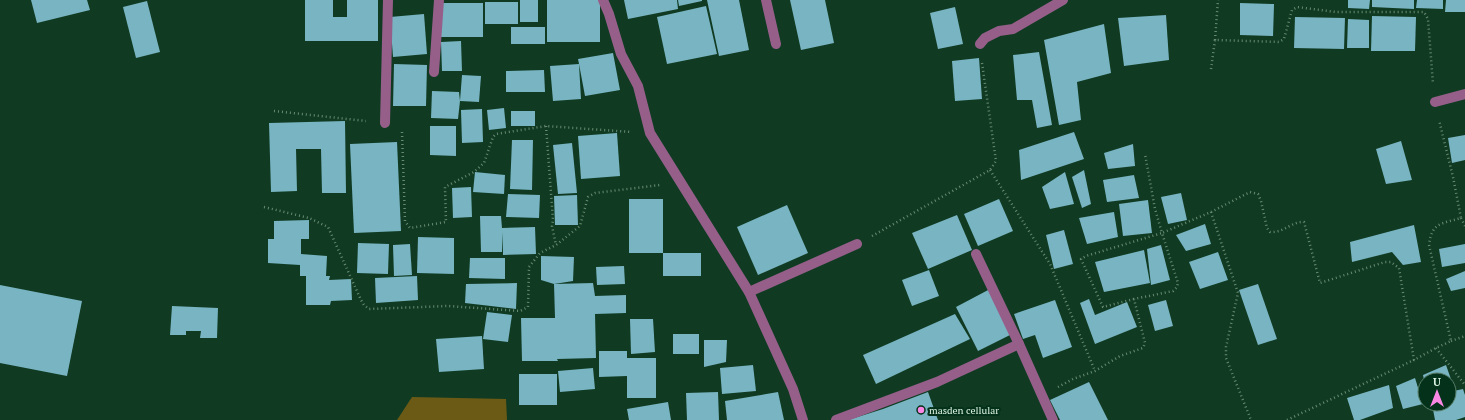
<svg xmlns="http://www.w3.org/2000/svg" width="1465" height="420" viewBox="0 0 1465 420" font-family="'PT Serif',serif">
<rect width="100%" height="100%" fill="#103b22"/>
<!-- green -->
<path fill="#6b5a16" d="M412,397L506,399L507,420H397Z"/>
<!-- building -->
<g fill="#78b4c2">
<path d="M31,0H87L90,10L37,23Z"/>
<path d="M305,0H333V17H347V0H378V41H305Z"/>
<rect x="520" y="0" width="18" height="22"/>
<rect x="547" y="0" width="53" height="42"/>
<path d="M624,0H677L678,9L628,19Z"/>
<path d="M678,0H702V1L679,6Z"/>
<path d="M707,0H739L749,50L719,56Z"/>
<path d="M790,0H825L834,43L801,50Z"/>
<path d="M1348,0H1370L1369,9L1348,8Z"/>
<path d="M1372,0H1414V9L1372,7Z"/>
<path d="M1417,0H1443V9L1416,8Z"/>
<path d="M1446,0H1465V12H1445Z"/>
<path d="M147,1L160,52L136,58L123,7Z"/>
<rect x="485" y="2" width="33" height="22"/>
<rect x="441" y="3" width="42" height="34"/>
<path d="M1240,3L1274,4L1273,36L1240,35Z"/>
<path d="M706,6L717,54L667,64L657,17Z"/>
<path d="M955,7L963,44L938,49L930,13Z"/>
<path d="M424,14L427,54L393,57L390,17Z"/>
<path d="M1166,15L1169,60L1124,66L1118,18Z"/>
<path d="M1372,16L1416,17L1415,51H1371Z"/>
<path d="M1295,17L1345,18L1344,49L1294,48Z"/>
<path d="M1348,19L1369,20V48H1347Z"/>
<path d="M1104,24L1111,73L1077,82L1081,120L1059,125L1044,40Z"/>
<rect x="511" y="27" width="34" height="17"/>
<path d="M461,41L462,71H442L441,42Z"/>
<path d="M1039,52L1052,125L1037,128L1032,100H1017L1013,55Z"/>
<path d="M613,53L620,90L585,96L579,64L581,99L553,101L550,66L579,64L578,59Z"/>
<path d="M979,58L982,99L955,101L952,61Z"/>
<path d="M394,64L427,65L426,106H393Z"/>
<path d="M544,70L545,92H506V71Z"/>
<path d="M462,75L481,76L479,102L460,101Z"/>
<path d="M432,91L459,92L460,101L458,119L431,118Z"/>
<path d="M504,108L506,128L489,130L487,110Z"/>
<path d="M482,109L483,142L462,143L461,110Z"/>
<rect x="511" y="111" width="24" height="15"/>
<path d="M345,121L346,193H322L321,149H296L297,191L271,192L269,123Z"/>
<path d="M430,126H456V156L430,155Z"/>
<path d="M1074,132L1084,159L1021,180L1019,150Z"/>
<path d="M617,133L620,176L581,179L578,136Z"/>
<path d="M1465,135V160L1452,163L1448,138Z"/>
<path d="M512,140H533L532,190L510,189Z"/>
<path d="M1401,141L1412,180L1386,184L1376,149Z"/>
<path d="M397,142L401,231L354,233L350,144Z"/>
<path d="M572,143L577,193L558,194L553,145Z"/>
<path d="M1133,144L1135,166L1108,169L1104,153Z"/>
<path d="M1084,170L1091,204L1082,208L1072,177Z"/>
<path d="M475,172L505,175L504,194L473,192Z"/>
<path d="M1065,172L1074,204L1050,209L1042,187Z"/>
<path d="M1134,175L1139,198L1107,202L1103,180Z"/>
<path d="M471,187L472,217L453,218L452,188Z"/>
<path d="M1181,193L1187,220L1168,224L1161,197Z"/>
<path d="M508,194L540,195L539,218L506,217Z"/>
<path d="M577,195L578,225H555L554,196Z"/>
<rect x="629" y="199" width="34" height="54"/>
<path d="M999,199L1013,231L978,246L964,214Z"/>
<path d="M1148,200L1152,233L1123,236L1119,204Z"/>
<path d="M787,205L808,253L758,275L737,227Z"/>
<path d="M1114,212L1118,237L1087,244L1079,218Z"/>
<path d="M957,215L972,250L928,269L912,233Z"/>
<path d="M480,216H501L502,228L535,227L536,254L503,255V232L502,252H481Z"/>
<path d="M309,220V239H301V254L327,256L326,276H330L329,280L351,279L352,300L331,301L330,305H306V276H300V265L268,263V239H274V221Z"/>
<path d="M1205,224L1211,244L1186,251L1176,235Z"/>
<path d="M1414,225L1421,262L1403,265L1392,252L1352,262L1350,242Z"/>
<path d="M1064,230L1073,264L1054,269L1046,235Z"/>
<path d="M418,237L454,238V274L417,273Z"/>
<path d="M358,243L389,244L388,274L357,273Z"/>
<path d="M410,244L412,275L394,276L393,245Z"/>
<path d="M1465,244V263L1442,267L1439,249Z"/>
<path d="M1161,245L1170,280L1151,285L1147,249Z"/>
<path d="M1144,250L1150,283L1104,292L1095,262Z"/>
<path d="M1218,252L1228,280L1200,289L1189,262Z"/>
<rect x="663" y="253" width="38" height="23"/>
<path d="M541,256L574,257L573,281L554,284L541,280Z"/>
<path d="M470,258H505V279L469,278Z"/>
<path d="M624,266L625,284L597,285L596,267Z"/>
<path d="M929,270L939,296L912,306L902,280Z"/>
<path d="M1465,271V288L1451,291L1446,279Z"/>
<path d="M417,276L418,300L376,303L375,278Z"/>
<path d="M517,283L516,309L465,303L466,284Z"/>
<path d="M593,283L595,296L626,295V313L595,314L596,358L557,359L558,361H522L521,318H555L554,284Z"/>
<path d="M1258,284L1277,339L1258,345L1239,290Z"/>
<path d="M0,285L82,301L67,376L0,363Z"/>
<path d="M990,289L1010,335L978,351L956,307Z"/>
<path d="M1089,299L1095,315L1127,302L1137,327L1095,344L1080,303Z"/>
<path d="M1055,300L1072,347L1043,358L1035,335L1023,339L1014,314Z"/>
<path d="M1166,300L1173,326L1155,331L1148,305Z"/>
<path d="M172,306L218,308L217,338H200L201,331H186V335H170Z"/>
<path d="M487,312L512,315L508,342L483,339Z"/>
<path d="M955,314L970,339L876,384L863,355Z"/>
<path d="M630,319H653L655,352L631,354Z"/>
<rect x="673" y="334" width="26" height="20"/>
<path d="M482,336L484,369L439,372L436,339Z"/>
<path d="M704,340H727L726,362L704,367Z"/>
<path d="M599,351H627V358H656V398H627V376L599,377Z"/>
<path d="M753,365L756,391L722,394L720,368Z"/>
<path d="M1446,365L1453,385L1449,386V380H1424L1423,375Z"/>
<path d="M593,368L595,389L560,392L558,371Z"/>
<rect x="519" y="374" width="38" height="31"/>
<path d="M1415,378L1423,404L1403,409L1396,386Z"/>
<path d="M1089,382L1108,420H1060L1050,400Z"/>
<path d="M1389,385L1393,408L1360,420H1354L1347,398Z"/>
<path d="M1463,389L1465,395V417L1456,420H1435L1432,404H1449V392Z"/>
<path d="M718,392L719,420H687L686,393Z"/>
<path d="M778,392L784,420H727L725,401Z"/>
<path d="M928,392L938,420H848L883,409Z"/>
<path d="M668,402L671,420H629L627,409Z"/>
</g>
<g fill="none" stroke-linecap="round" stroke-linejoin="round">
<!-- path -->
<g stroke="#688a74" stroke-width="2.5" stroke-dasharray="1 3" stroke-linecap="butt">
<path d="M1215,40L1218,0"/>
<path d="M1211,69L1215,40L1279,42L1284,39L1292,10L1297,7L1336,12H1424L1428,19L1433,84"/>
<path d="M274,111L366,121"/>
<path d="M546,126L553,220L552,226L556,245"/>
<path d="M402,132L405,221L410,228L446,222L445,187L474,172L484,163L493,137L496,134L546,126L632,132"/>
<path d="M990,170L1050,264L1095,371"/>
<path d="M264,207L309,218L328,227L361,300L364,305L369,309L448,306L520,311L528,307L529,267L540,253L556,245L580,226L588,197L595,193L660,185"/>
<path d="M1211,212L1238,293L1226,347V358L1251,420"/>
<path d="M1461,218L1465,226"/>
<path d="M872,236L990,170L996,161L982,63"/>
<path d="M1134,299L1103,307L1081,259L1086,256L1162,233L1155,209L1145,154"/>
<path d="M1451,341L1465,336"/>
<path d="M1436,348L1465,385"/>
<path d="M1058,387L1073,379L1095,371L1120,356L1143,348L1145,343L1134,299L1173,291L1177,287L1178,283L1162,233L1211,212L1250,192L1258,194L1261,201L1267,228L1270,232C1284,233 1292,221 1304,222L1320,283L1385,262H1391L1399,268L1414,360L1436,348L1451,341L1429,245C1432,222 1441,224 1461,218L1453,177L1439,120"/>
<path d="M1287,420L1414,360"/>
</g>
<!-- minor -->
<g stroke="#965f8a" stroke-width="10">
<path d="M603,0L609,14L621,54L638,86L650,133L749,292L793,389L803,420"/>
<path d="M766,0L776,44"/>
<path d="M980,44L985,38L999,31L1013,29L1063,0"/>
<path d="M434,72L439,0"/>
<path d="M1435,102L1465,94"/>
<path d="M385,123L388,0"/>
<path d="M976,254L1019,344L1053,420"/>
<path d="M749,292L857,244"/>
<path d="M836,420L937,382L1019,344"/>
</g>
</g>
<!-- markers -->
<circle fill="#fb87e5" stroke="#033119" stroke-width="1.5" cx="921" cy="410" r="4"/>
<g text-anchor="middle" dominant-baseline="central" stroke-width="4" stroke-linejoin="round" paint-order="stroke">
<!-- poi labels -->
<g font-size="10" fill="#daf1e0" stroke="#033119" text-anchor="start">
<text x="929" y="410">masden cellular</text>
</g>
</g>
<!-- north arrow -->
<g transform="translate(1437 392)"><circle r="19" fill="#033119" stroke="#597e69"/>
<path d="M0-3L7 15L0 10L-7 15Z" fill="#fb87e5"/>
<text y="-6" font-size="11" font-weight="bold" text-anchor="middle" fill="#daf1e0">U</text>
</g>
</svg>
